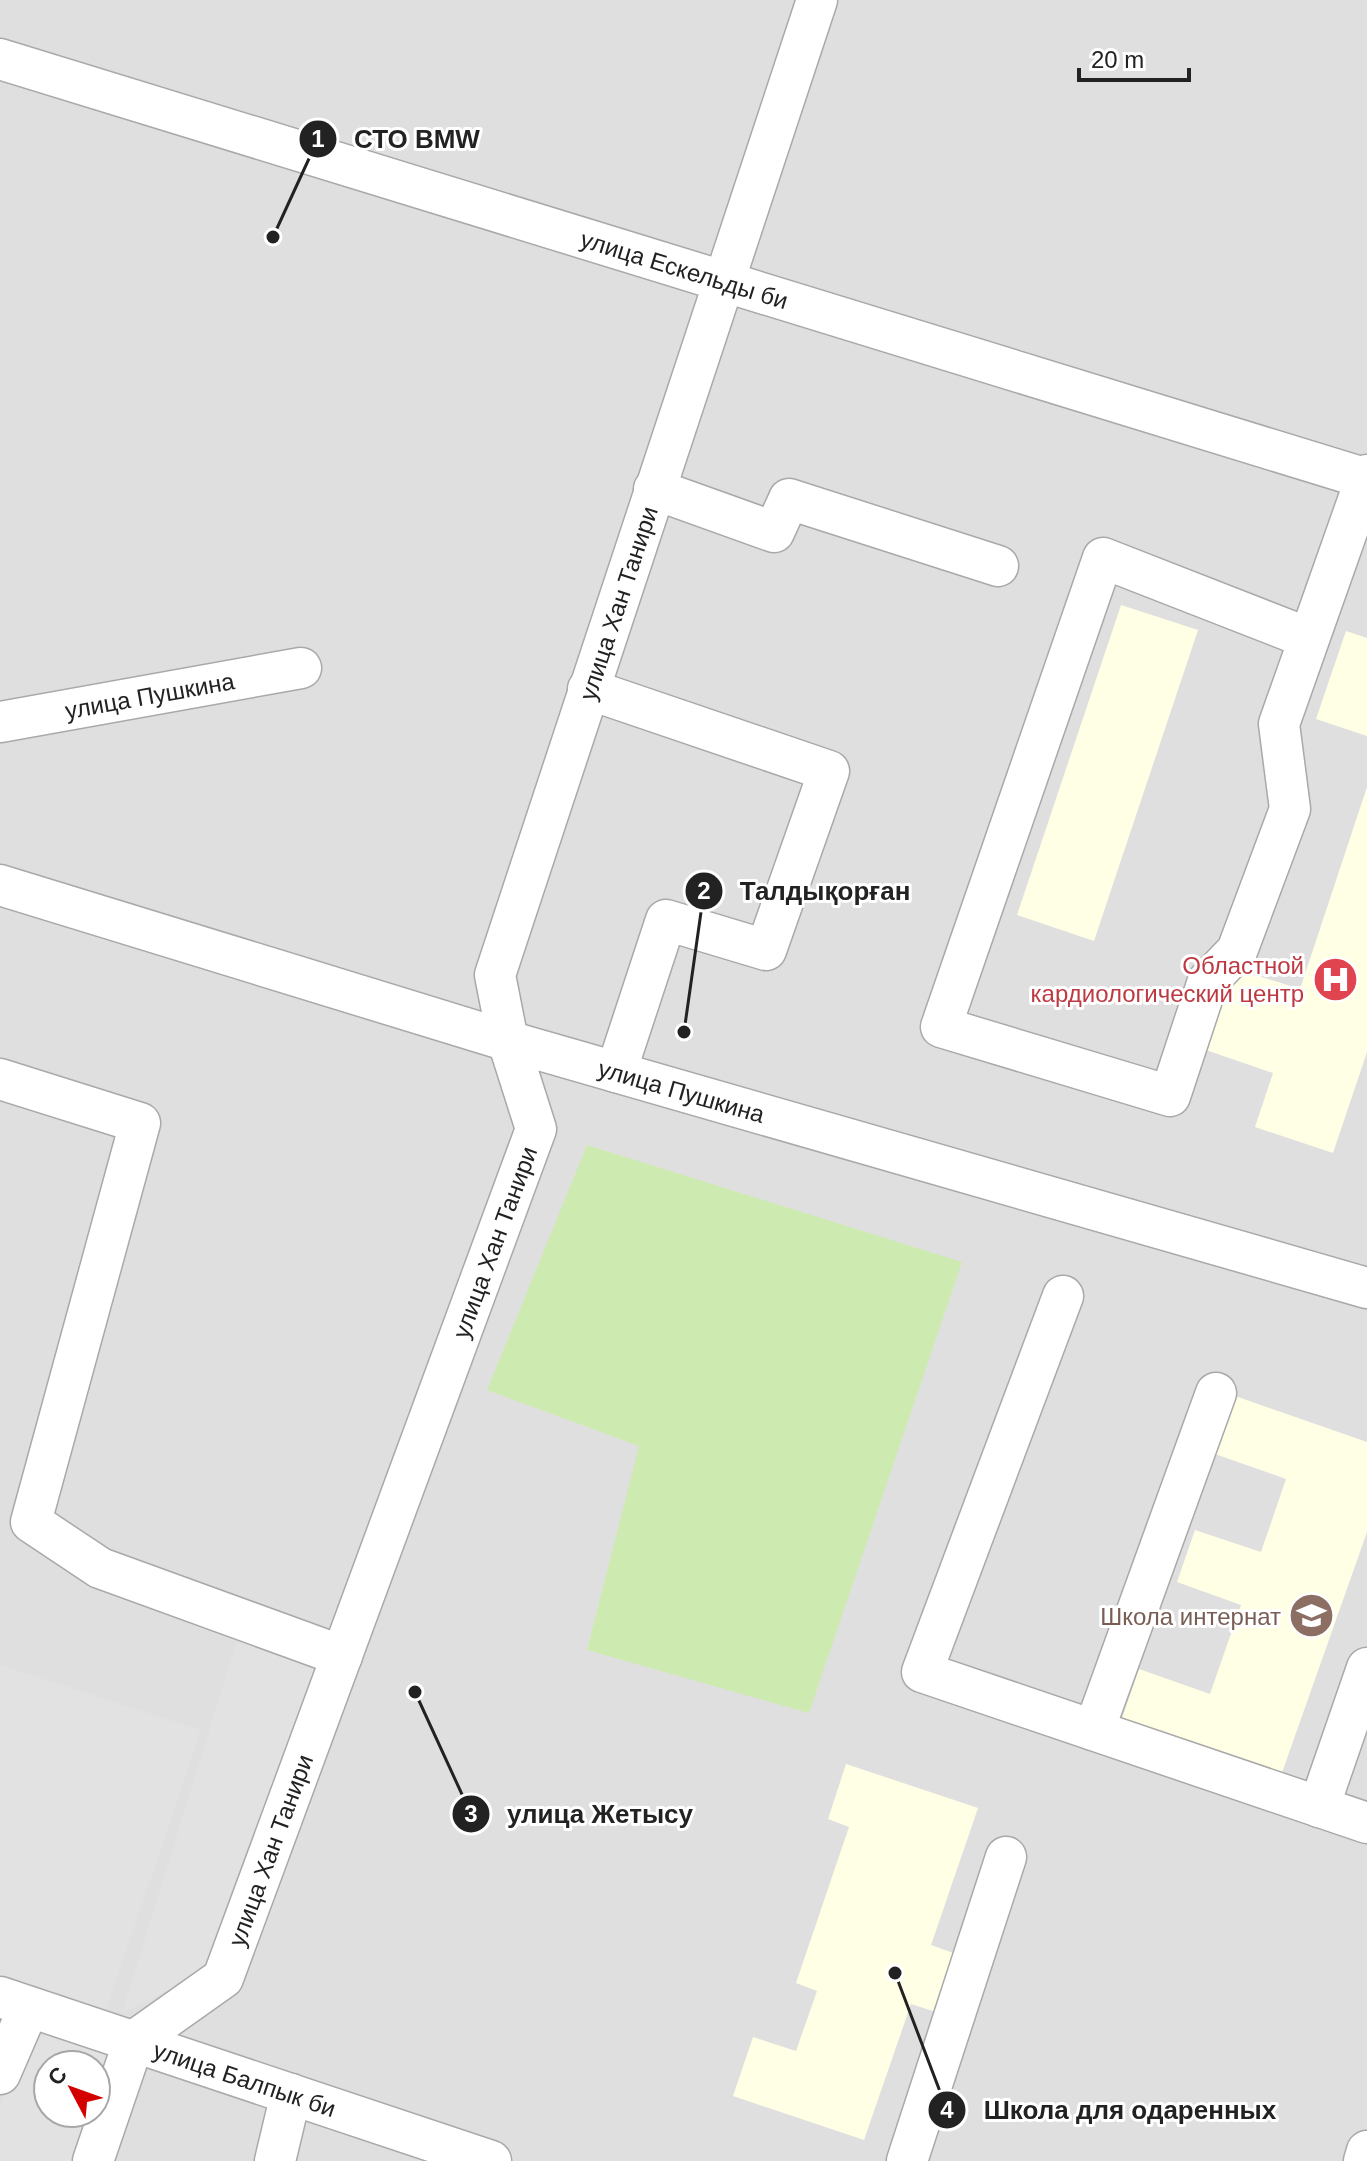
<svg xmlns="http://www.w3.org/2000/svg" width="1367" height="2161" viewBox="0 0 1367 2161" font-family="Arial,sans-serif">
<rect width="100%" height="100%" fill="#f2efe9"/>
<!-- residential -->
<path fill="#e0dfdf" fill-rule="evenodd" d="M0,0H1367V2161H0ZM48,2065H96V2113H48Z"/>
<!-- education -->
<g fill="#ffffe5">
<path d="M1121,605L1198,630L1094,941L1017,915Z"/>
<path d="M1346,631L1367,638V736L1316,719Z"/>
<path d="M1367,787V1052L1333,1153L1255,1127L1273,1073L1206,1050L1233,968L1300,989Z"/>
<path d="M1235,1396L1367,1442V1532L1278,1784L1119,1727L1139,1669L1210,1694L1241,1605L1177,1582L1195,1530L1261,1552L1286,1479L1215,1454Z"/>
<path d="M846,1764L978,1808L931,1945L956,1954L936,2012L911,2004L864,2140L733,2096L753,2037L796,2051L817,1991L796,1983L849,1827L828,1819Z"/>
</g>
<!-- grass -->
<path fill="#cdebb0" d="M587,1145L962,1262L809,1713L587,1650L639,1446L487,1390Z"/>
<!-- parking -->
<g fill="#e2e2e2" fill-rule="evenodd">
<path d="M241,1627L326,1664L205,1972L122,2013Z"/>
<path d="M0,1665L201,1730L105,2014L0,1982Z"/>
<path d="M37,2021L120,2047L81,2161H0V2105ZM48,2065H96V2113H48Z"/>
</g>
<g fill="none" stroke-linecap="round" stroke-linejoin="round">
<defs>
<g id="minor">
<path id="s1" d="M0,59L1367,479"/>
<path d="M654,489L774,532L789,499L998,566"/>
<path d="M1308,638L1103,558L941,1027L1170,1096L1208,981L1237,951L1290,809L1279,724L1367,475"/>
<path d="M588,689L829,771L766,950L666,920L616,1072"/>
<path id="s2" d="M0,722L301,668"/>
<path id="s3" d="M0,885L508,1041L1367,1288"/>
<path d="M0,1079L140,1123L31,1522L100,1568L342,1656"/>
<path d="M1063,1296L922,1672L1367,1823"/>
<path d="M1094,1730L1216,1393"/>
<path d="M1319,1807L1367,1668"/>
<path id="s4" d="M0,1997L491,2161"/>
<path d="M0,2074L29,2007"/>
<path id="s5" d="M93,2161L134,2041L223,1978L536,1129L508,1041L495,975L817,0"/>
<path d="M275,2161L291,2094"/>
<path d="M907,2161L1006,1857"/>
<path d="M1364,2161L1367,2151"/>
</g>
</defs>
<!-- minor casing -->
<use href="#minor" stroke="#a9a9a9" stroke-width="43"/>
<!-- minor -->
<use href="#minor" stroke="#fff" stroke-width="40"/>
</g>
<!-- icons -->
<defs>
<symbol id="hospital-disc" viewBox="-11 -11 22 22"><circle r="9.5" fill="#e0444e" stroke="#fff"/><path d="M-5-5h3v3.5h4V-5h3V5h-3V1.5h-4V5h-3Z" fill="#fff"/></symbol>
<symbol id="school-disc" viewBox="-11 -11 22 22"><circle r="9.5" fill="#8d6e63" stroke="#fff"/><path d="M0-5L7-2L0 1L-7-2ZM-4 1L0 2.5L4 1V4Q0 6-4 4Z" fill="#fff"/></symbol>
</defs>
<g fill-rule="evenodd">
<use href="#hospital-disc" x="1310" y="954" width="51" height="51"/>
<use href="#school-disc" x="1286" y="1590" width="51" height="51"/>
</g>
<g text-anchor="middle" dominant-baseline="central" stroke-width="6" stroke-linejoin="round" paint-order="stroke">
<!-- street labels -->
<g font-size="24" fill="#222" stroke="#fff">
<text stroke="none"><textPath href="#s1" startOffset="716">улица Ескельды би</textPath></text>
<text stroke="none"><textPath href="#s5" startOffset="1692">улица Хан Танири</textPath></text>
<text stroke="none"><textPath href="#s2" startOffset="152">улица Пушкина</textPath></text>
<text stroke="none"><textPath href="#s3" startOffset="712">улица Пушкина</textPath></text>
<text stroke="none"><textPath href="#s5" startOffset="1020">улица Хан Танири</textPath></text>
<text stroke="none"><textPath href="#s5" startOffset="372">улица Хан Танири</textPath></text>
<text stroke="none"><textPath href="#s4" startOffset="258">улица Балпык би</textPath></text>
</g>
<!-- health labels -->
<g font-size="24" fill="#be3a42" stroke="#fff" text-anchor="end">
<text x="1304" y="965">Областной<tspan x="1304" dy="28">кардиологический центр</tspan></text>
</g>
<!-- education labels -->
<g font-size="24" fill="#785e54" stroke="#fff" text-anchor="end">
<text x="1281" y="1616">Школа интернат</text>
</g>
</g>
<!-- callouts -->
<path fill="none" stroke="#222" stroke-width="3" d="M273 237L318 139M684 1032L704 891M415 1692L471 1814M895 1973L947 2110"/>
<g fill="#222" stroke="#fff" stroke-width="3">
<circle cx="273" cy="237" r="8"/>
<circle cx="684" cy="1032" r="8"/>
<circle cx="415" cy="1692" r="8"/>
<circle cx="895" cy="1973" r="8"/>
<circle cx="318" cy="139" r="20"/>
<circle cx="704" cy="891" r="20"/>
<circle cx="471" cy="1814" r="20"/>
<circle cx="947" cy="2110" r="20"/>
</g>
<g font-size="24" text-anchor="middle" font-weight="bold" fill="#fff">
<text x="318" y="147">1</text>
<text x="704" y="899">2</text>
<text x="471" y="1822">3</text>
<text x="947" y="2118">4</text>
</g>
<g font-size="26" text-anchor="middle" font-weight="bold" fill="#222" stroke="#fff" stroke-width="6" stroke-linejoin="round" paint-order="stroke">
<text x="417" y="148">СТО BMW</text>
<text x="825" y="900">Талдықорған</text>
<text x="600" y="1823">улица Жетысу</text>
<text x="1130" y="2119">Школа для одаренных</text>
</g>
<!-- north arrow -->
<g transform="translate(72 2089) rotate(311)"><circle r="38" fill="#ffffff" stroke="#a7a7a7" stroke-width="2"/>
<path d="M0-6L14 30L0 20L-14 30Z" fill="#d40000"/>
<text y="-12" font-size="22" font-weight="bold" text-anchor="middle" fill="#222222">С</text>
</g>
<!-- scale -->
<path d="M1079 68v12h110v-12" fill="none" stroke="#222222" stroke-width="4"/>
<text x="1091" y="68" font-size="24" fill="#222222" stroke="#ffffff" stroke-width="6" paint-order="stroke">20 m</text>
</svg>
